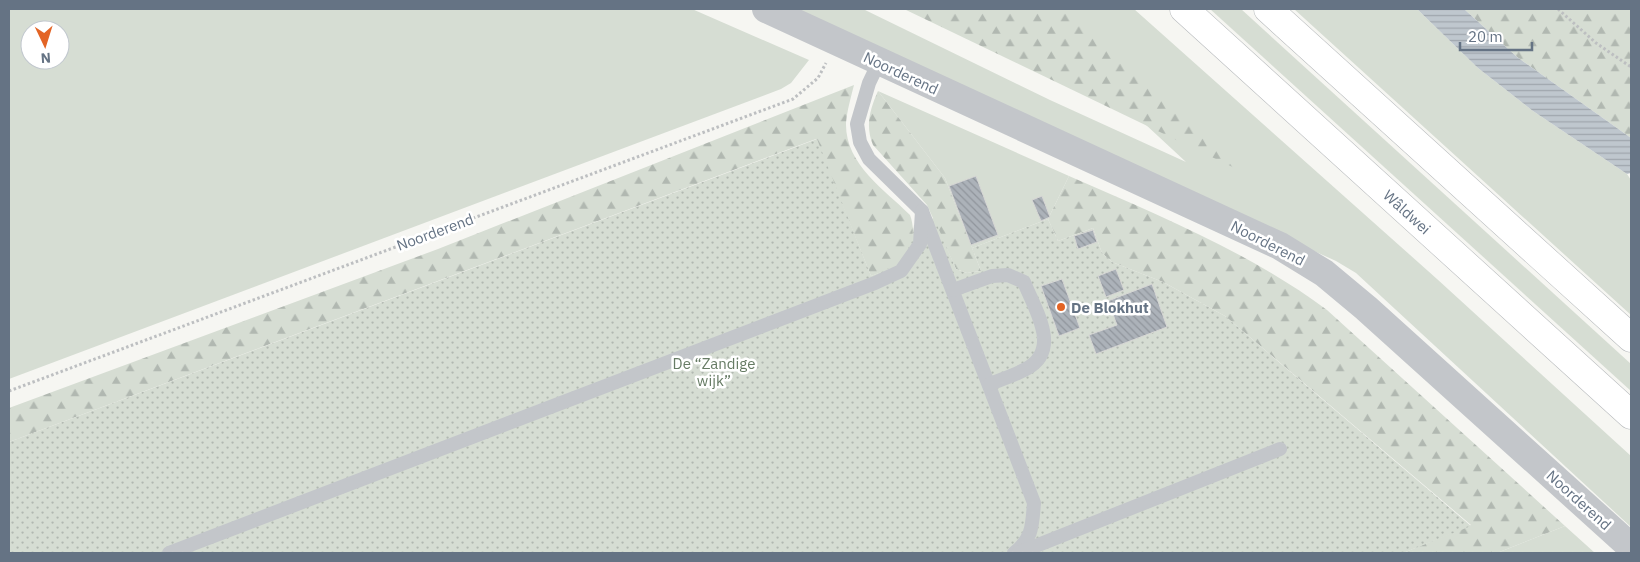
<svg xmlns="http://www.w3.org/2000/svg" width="1640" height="562" viewBox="0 0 1640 562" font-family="'IBM Plex Sans',sans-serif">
<defs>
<pattern id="forest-firs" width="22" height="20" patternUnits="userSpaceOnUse" patternTransform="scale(1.25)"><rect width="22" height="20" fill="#d6ddd3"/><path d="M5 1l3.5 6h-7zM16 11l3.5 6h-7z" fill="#b1b8b1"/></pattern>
<pattern id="park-dots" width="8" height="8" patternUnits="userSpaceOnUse" patternTransform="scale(1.25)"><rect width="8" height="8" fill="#d6ddd3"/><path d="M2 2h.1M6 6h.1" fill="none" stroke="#b1b8b1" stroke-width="1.8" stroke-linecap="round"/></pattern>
<pattern id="water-rules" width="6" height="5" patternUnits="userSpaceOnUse" patternTransform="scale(1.25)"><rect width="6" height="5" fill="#bfc7ce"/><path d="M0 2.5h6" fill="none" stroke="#9fa6ad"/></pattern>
<pattern id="building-back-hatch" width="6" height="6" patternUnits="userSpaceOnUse" patternTransform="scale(1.25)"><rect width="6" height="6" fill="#acb2b9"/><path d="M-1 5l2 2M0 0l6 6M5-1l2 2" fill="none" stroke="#90959c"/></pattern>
</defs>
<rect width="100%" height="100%" fill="#f6f6f2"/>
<!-- grass -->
<g fill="#d6ddd3" fill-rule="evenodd">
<path d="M9,9H692L809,60L791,83L781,89L9,379ZM30,30H60V60H30Z"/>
<path d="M787,9H863L1050,100L1186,162L1021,9H1134L1437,279L1631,456V527L1356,273L1336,261L883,56Z"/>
<path d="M1210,9H1241L1631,364V391Z"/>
<path d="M1294,9H1417L1478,68L1533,111L1627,174L1631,180V315Z"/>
<path d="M878,91L1069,176L1048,219L972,248L945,178Z"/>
<path d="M1565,526L1595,553H1497Z"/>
</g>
<!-- forest -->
<g fill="url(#forest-firs)">
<path d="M904,9H1062L1245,173Z"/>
<path d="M1464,9H1631V138L1517,57Z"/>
<path d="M854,85C851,97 847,111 846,123C845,164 884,189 910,215C917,233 911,257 893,267C886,271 878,273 871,276L816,139L9,442V408L438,249Z"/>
<path d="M878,91L945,178L981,271L967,273L956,269L927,205L873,145C865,126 870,109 878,91Z"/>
<path d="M1069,176C1158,215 1249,252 1327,310L1565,526L1497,553H1403L1471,525L1225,316L1163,282L1112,262L1102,253L1093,228L1058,241L1048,219Z"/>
</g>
<!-- park -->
<path fill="url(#park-dots)" d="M817,139L871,276C901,264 909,258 914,225L934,218L956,269L967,273L981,271L972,248L1048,219L1058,241L1093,228L1102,253L1112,262L1163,282L1225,316L1471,526L1403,553H9V442Z"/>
<!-- water -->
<path fill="url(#water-rules)" d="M1417,9H1464L1517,57L1631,138V173L1627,174L1533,111L1478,68Z"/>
<!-- building -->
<g fill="url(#building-back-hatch)" stroke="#d7d7d5">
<path d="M976,176L998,235L971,245L949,186Z"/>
<path d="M1042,196L1050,217L1041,221L1032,200Z"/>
<path d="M1093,230L1097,242L1078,249L1074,236Z"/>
<path d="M1116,269L1124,290L1106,297L1098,276Z"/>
<path d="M1062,279L1080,328L1059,336L1041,286Z"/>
<path d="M1152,284L1167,327L1096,354L1089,335L1117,325L1108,301Z"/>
</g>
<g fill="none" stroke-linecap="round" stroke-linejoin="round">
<defs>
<g id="highway">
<path d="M1184,9L1631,415"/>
<path d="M1268,9L1631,338"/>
</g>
</defs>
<!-- highway casing -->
<use href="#highway" stroke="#b6b9bc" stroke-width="29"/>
<!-- path -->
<g stroke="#bdbfc1" stroke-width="3" stroke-dasharray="2.5 2.5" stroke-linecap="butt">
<path d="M1558,9L1596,43L1631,67"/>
<path d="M9,391L793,99L818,78L826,63"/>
</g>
<!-- lane -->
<g stroke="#c3c6ca" stroke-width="14">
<path d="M879,62L869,83L857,124L860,142L869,159L922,211L1034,503C1032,526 1033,538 1014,553"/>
<path d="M953,290L992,276L1008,275L1024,282C1035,310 1062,350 1026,369C1015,375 1002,379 990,384"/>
<path d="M169,553L875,283L901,271L920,244L922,211"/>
<path d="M1018,553L1280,449"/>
</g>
<!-- street -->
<path stroke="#c3c6ca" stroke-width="28" d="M766,9L1280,246L1324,273L1366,308L1631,547"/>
<!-- highway -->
<use href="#highway" stroke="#fff" stroke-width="28"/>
</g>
<!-- markers -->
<circle fill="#e36425" stroke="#fff" stroke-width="2" cx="1061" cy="307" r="5"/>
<g text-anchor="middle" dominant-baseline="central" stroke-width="5" stroke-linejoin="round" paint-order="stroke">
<!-- street labels -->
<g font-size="15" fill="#657384" stroke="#fff">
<text transform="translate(901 73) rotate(25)">Noorderend</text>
<text transform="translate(1407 212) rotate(42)">Wâldwei</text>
<text transform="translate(435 232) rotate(-20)">Noorderend</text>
<text transform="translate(1268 243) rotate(27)">Noorderend</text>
<text transform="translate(1579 500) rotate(42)">Noorderend</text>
</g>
<!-- poi labels -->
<g font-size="15" font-weight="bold" fill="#657384" stroke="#fff" text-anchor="start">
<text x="1071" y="307">De Blokhut</text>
</g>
<!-- park labels -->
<g font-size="15" fill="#667b64" stroke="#fff">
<text x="714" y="363">De “Zandige<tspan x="714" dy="17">wijk”</tspan></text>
</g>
</g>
<!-- border -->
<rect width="1640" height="562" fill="none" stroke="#657384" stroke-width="20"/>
<!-- north arrow -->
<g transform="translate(45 45) rotate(176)"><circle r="24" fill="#ffffff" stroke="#c1c7ce"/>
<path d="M0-4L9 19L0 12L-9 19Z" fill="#e36425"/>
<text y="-8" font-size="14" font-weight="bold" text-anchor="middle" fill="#657384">N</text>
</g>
<!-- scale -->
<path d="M1460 42v8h72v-8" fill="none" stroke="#657384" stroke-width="2.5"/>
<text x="1468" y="42" font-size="15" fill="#657384" stroke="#ffffff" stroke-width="4" paint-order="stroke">20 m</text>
</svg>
